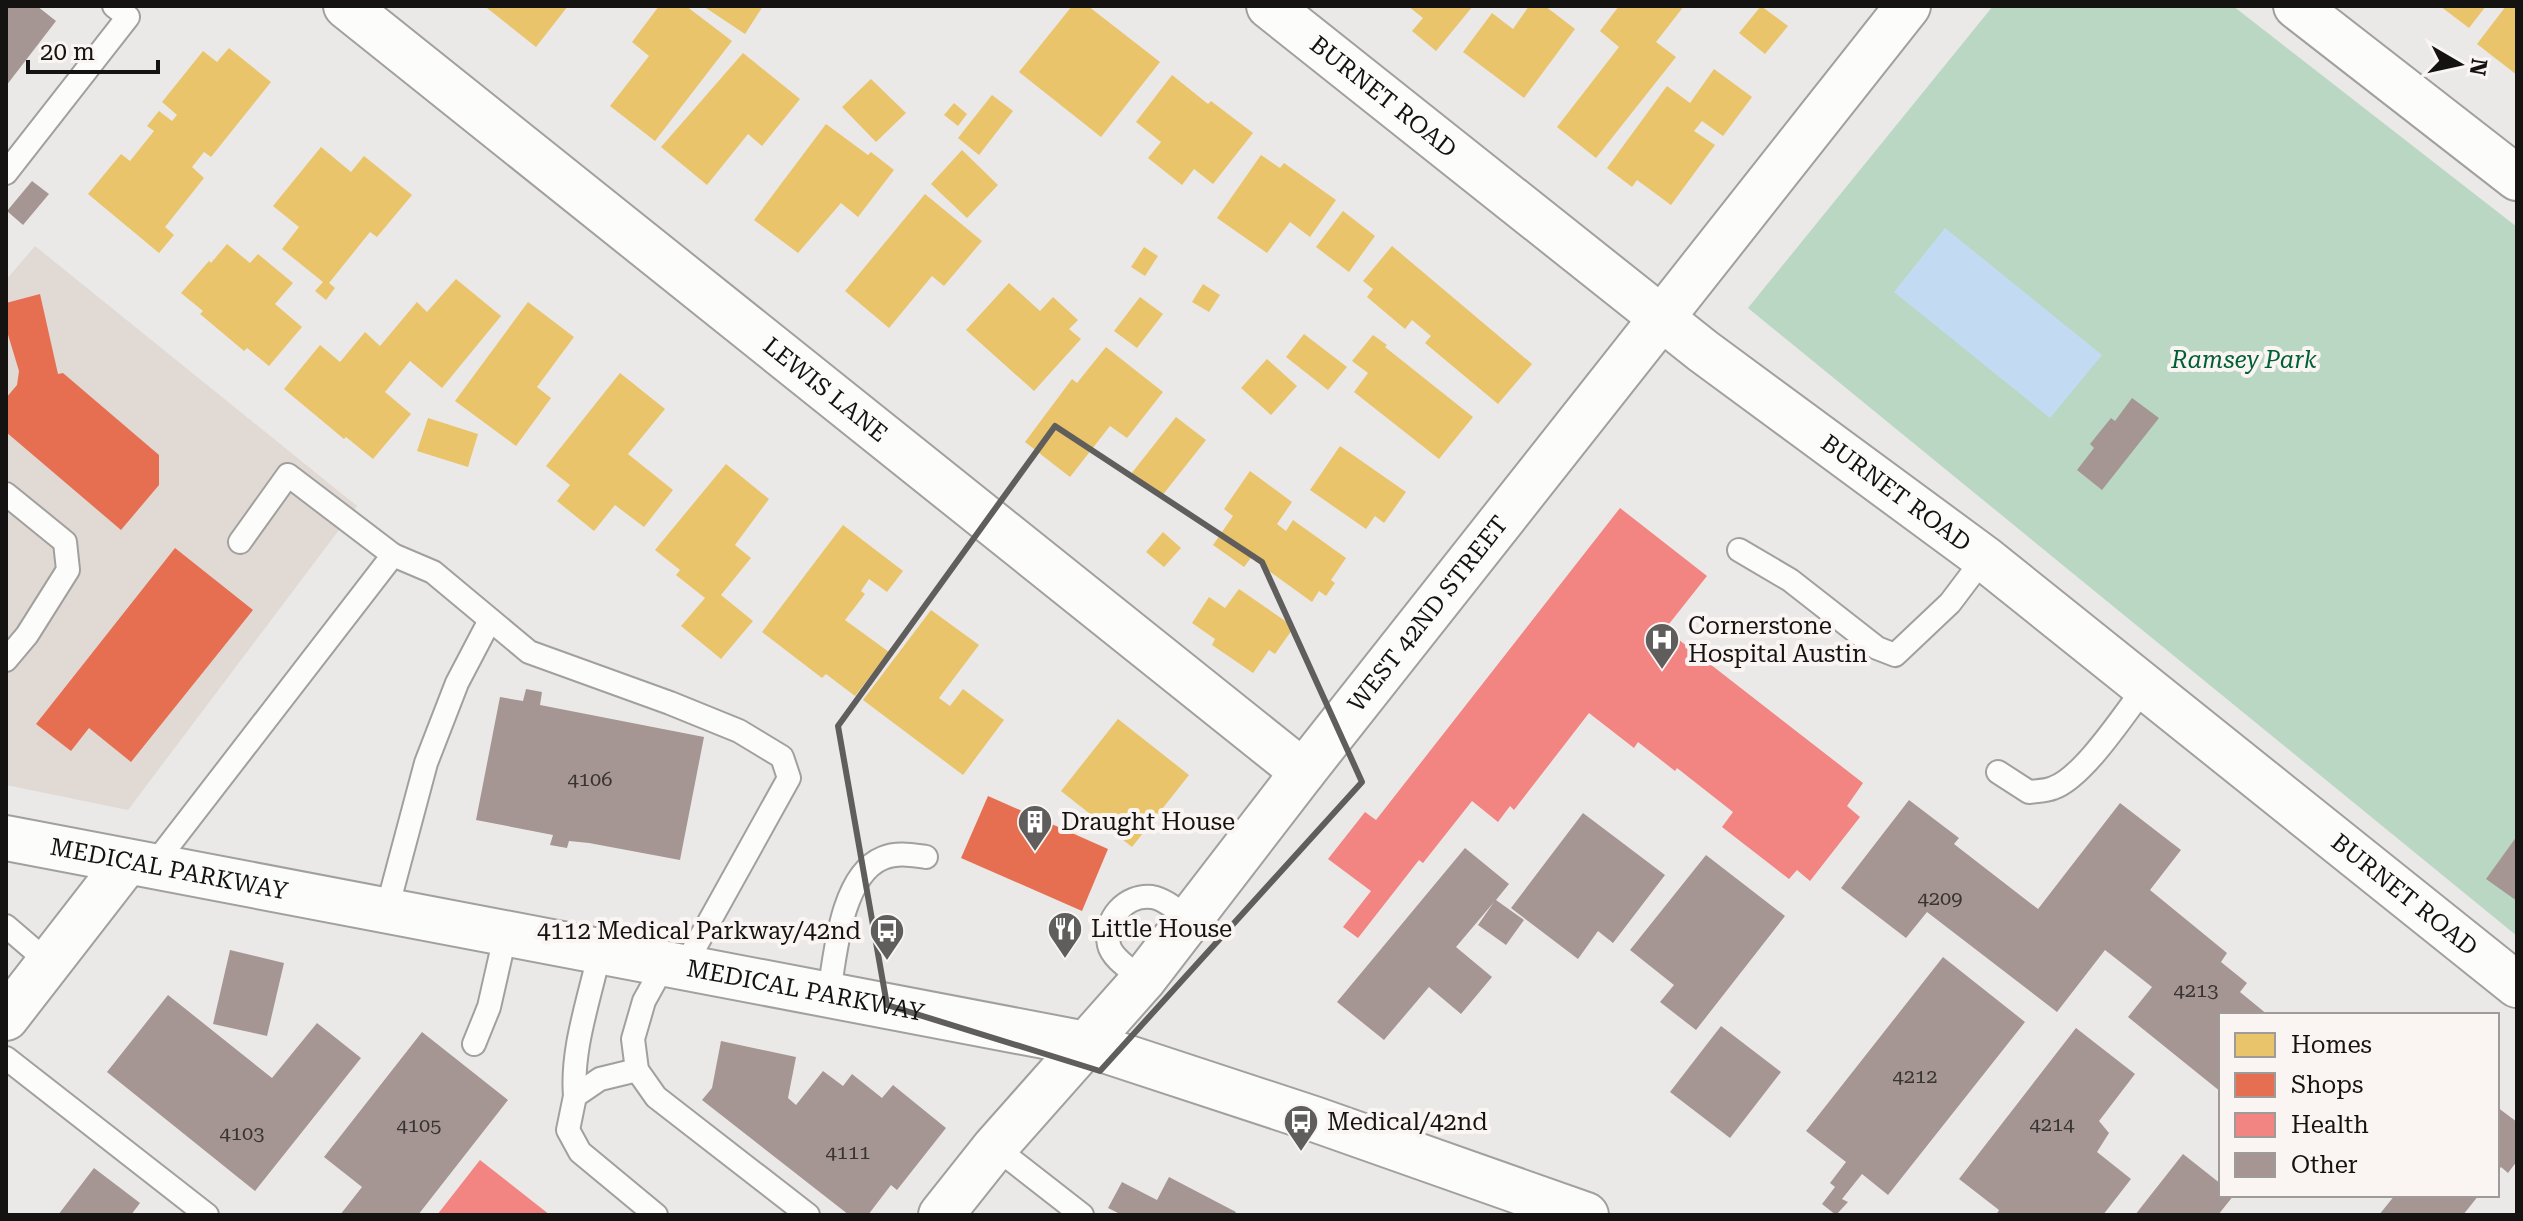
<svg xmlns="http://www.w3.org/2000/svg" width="2523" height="1221" viewBox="0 0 2523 1221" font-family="'Roboto Serif',serif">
<rect width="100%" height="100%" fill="#ebe9e7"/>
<!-- built -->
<path fill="#e0d9d4" d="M35,246L357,506L128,810L6,785V280Z"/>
<!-- green -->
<path fill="#b9d7c2" d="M1993,6H2233L2517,227V936L1748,308Z"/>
<!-- water -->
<path fill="#c3dbf2" d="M1945,228L2102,355L2050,418L1894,292Z"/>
<!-- homes -->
<g fill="#e9c46a">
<path d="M489,6H568L536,47L487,8Z"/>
<path d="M659,6H686L732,41L655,141L610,106L649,56L632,42Z"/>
<path d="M708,6H763L745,34L706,8Z"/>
<path d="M1072,6H1088L1160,62L1101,137L1019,72Z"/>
<path d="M1408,6H1473L1436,51L1412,31L1423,18Z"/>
<path d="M1529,6H1545L1575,29L1524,98L1463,52L1492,13L1513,29Z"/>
<path d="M1619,6H1684L1656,42L1676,57L1596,158L1557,127L1619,47L1600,31Z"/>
<path d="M1761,6L1788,26L1765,54L1739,33Z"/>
<path d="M2440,6H2486L2469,28Z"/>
<path d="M2506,6H2517V75L2477,44Z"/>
<path d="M229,48L271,82L211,157L204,152L192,167L204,178L165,227L174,235L159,253L88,194L121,154L130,161L154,131L147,126L159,111L172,121L177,115L162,102L203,51L217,62Z"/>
<path d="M743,53L800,99L762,146L748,134L707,185L661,147Z"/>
<path d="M1714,69L1752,97L1723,136L1702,121L1694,131L1715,145L1671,205L1637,180L1632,187L1607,168L1667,86L1690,103Z"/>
<path d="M1172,75L1208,104L1211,101L1253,133L1213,184L1194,169L1182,185L1148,158L1161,142L1136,122Z"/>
<path d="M871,79L906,113L876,142L842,107Z"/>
<path d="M992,95L1013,111L979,155L958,138Z"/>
<path d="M954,103L967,114L958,126L944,115Z"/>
<path d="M826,124L868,155L871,152L894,170L858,217L841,203L798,253L754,220Z"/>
<path d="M321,147L351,172L364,156L412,195L377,237L370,232L329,283L335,288L326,300L315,291L323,282L282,249L299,227L273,206Z"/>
<path d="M962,150L998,185L967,218L931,184Z"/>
<path d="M1261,155L1280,168L1284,163L1336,200L1310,237L1290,222L1267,253L1217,218Z"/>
<path d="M925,194L982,241L944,286L932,276L889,328L845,291Z"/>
<path d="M1343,211L1375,236L1349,272L1316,247Z"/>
<path d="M227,244L250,263L258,254L293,283L275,304L302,327L269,366L247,348L244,351L200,314L203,311L181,293L209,261L211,263Z"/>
<path d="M1392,246L1532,364L1498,404L1425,343L1431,336L1412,320L1405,329L1367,297L1373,289L1363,281Z"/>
<path d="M1144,247L1158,256L1145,276L1131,267Z"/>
<path d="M456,279L501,316L442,388L410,361L385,392L411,414L373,459L346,437L344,439L284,389L320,345L340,362L365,332L380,346L417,302L427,312Z"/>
<path d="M1009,283L1040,311L1053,297L1078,320L1069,329L1081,339L1034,391L966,330Z"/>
<path d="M1203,284L1220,295L1209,312L1192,302Z"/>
<path d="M1140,297L1163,314L1137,348L1114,331Z"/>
<path d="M528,302L574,337L537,387L551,398L516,446L455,401Z"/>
<path d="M1304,334L1347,367L1328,390L1286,357Z"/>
<path d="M1373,335L1387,345L1385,347L1473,417L1439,459L1354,392L1368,373L1352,361Z"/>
<path d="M1106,347L1163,392L1127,438L1110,426L1070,477L1025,442L1072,379L1077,383Z"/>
<path d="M1267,359L1297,386L1271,415L1241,388Z"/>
<path d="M620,373L665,409L628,454L673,490L644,527L615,505L594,531L557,501L570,485L546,466Z"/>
<path d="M1176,417L1206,440L1161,497L1131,474Z"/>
<path d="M428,418L478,434L468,467L417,451Z"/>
<path d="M1340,446L1406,492L1384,523L1375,516L1366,529L1310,490Z"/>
<path d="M726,464L769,499L735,545L751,558L721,595L753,621L721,659L681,626L705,598L676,575L680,570L655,550Z"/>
<path d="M1250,471L1292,502L1277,524L1286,531L1293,520L1346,558L1331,580L1335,583L1326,596L1319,591L1312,602L1255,561L1258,557L1254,554L1244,567L1213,545L1233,516L1224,509Z"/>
<path d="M843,525L903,571L887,592L869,579L861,591L865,594L845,620L889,652L855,696L826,674L822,678L762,632Z"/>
<path d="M1163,532L1181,548L1164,567L1146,552Z"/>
<path d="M1239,589L1294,627L1275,654L1269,650L1253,673L1212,645L1215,639L1192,623L1209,597L1225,608Z"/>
<path d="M931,610L979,645L939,698L950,706L963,689L1004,720L963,775L863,700Z"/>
<path d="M1118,719L1189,775L1132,847L1061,791Z"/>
</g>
<!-- shops -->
<g fill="#e76f51">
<path d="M40,294L58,374L63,373L159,455V485L121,530L6,432V398L17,385L19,371L6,328V303Z"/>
<path d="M175,548L253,610L131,762L89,728L71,751L36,724Z"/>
<path d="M988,796L1108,849L1082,911L961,858Z"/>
</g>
<!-- health -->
<g fill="#f28482">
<path d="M1620,508L1707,576L1665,629L1863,783L1847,806L1860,817L1810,881L1797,870L1789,879L1722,827L1733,812L1677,768L1675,771L1638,742L1634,748L1589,713L1514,810L1510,806L1498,822L1472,801L1423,863L1419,860L1358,938L1343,927L1371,891L1328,859L1365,812L1376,820Z"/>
<path d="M480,1160L550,1215H437Z"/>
</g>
<!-- building -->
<g fill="#a59693">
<path d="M6,6H37L56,21L6,86Z"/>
<path d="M32,181L49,194L23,225L7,211Z"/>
<path d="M2132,398L2159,418L2102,490L2077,470L2094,448L2090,444L2111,418L2115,421Z"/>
<path d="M526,689L542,692L540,705L704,737L680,860L589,843L569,841L567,848L550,845L553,835L476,820L500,697L523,701Z"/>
<path d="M1909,800L1959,838L1954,844L2038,909L2120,803L2181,850L2150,890L2227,953L2221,962L2247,983L2240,992L2268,1015H2221V1092L2128,1017L2152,987L2105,950L2057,1012L1927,912L1906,938L1841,888Z"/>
<path d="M1583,813L1665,875L1613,943L1598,931L1578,959L1511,908Z"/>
<path d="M2517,836V901L2486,879Z"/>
<path d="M1465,848L1509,884L1496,900L1524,920L1506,945L1478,925L1494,902L1456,947L1492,977L1461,1014L1429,987L1384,1040L1337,1002Z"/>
<path d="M1706,855L1785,916L1696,1030L1660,1002L1674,985L1630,950Z"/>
<path d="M230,950L284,963L267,1036L213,1024Z"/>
<path d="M1943,957L2025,1022L1888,1195L1862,1174L1842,1199L1848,1202L1836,1215L1822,1204L1835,1187L1830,1183L1846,1162L1806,1131Z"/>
<path d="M168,995L272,1078L317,1023L361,1058L255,1191L107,1072Z"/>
<path d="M1721,1026L1781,1072L1730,1138L1670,1092Z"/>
<path d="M2076,1028L2135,1074L2099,1121L2109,1133L2097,1152L2131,1179L2103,1215H1996L1999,1210L1959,1179Z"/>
<path d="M422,1032L508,1100L418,1215H340L362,1187L324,1157Z"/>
<path d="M721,1041L796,1057L788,1098L796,1105L823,1071L843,1086L852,1074L882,1098L893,1085L946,1128L897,1190L891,1185L868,1215H849L702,1100L712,1088Z"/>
<path d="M2497,1107L2517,1122V1161L2508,1173L2501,1167L2497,1172Z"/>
<path d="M2183,1154L2221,1184V1195H2234L2218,1215H2135Z"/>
<path d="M94,1168L140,1203L131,1215H58Z"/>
<path d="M1169,1177L1236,1212L1234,1215H1122L1108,1208L1122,1182L1157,1200Z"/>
<path d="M2395,1195H2479L2463,1215H2379Z"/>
</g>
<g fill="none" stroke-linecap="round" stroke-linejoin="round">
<defs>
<g id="service">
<path d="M6,173L128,17L114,6"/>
<path d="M6,494L65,542L68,570L27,635L6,660"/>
<path d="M1739,550L1790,580L1877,648L1895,655L1950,603L1984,558"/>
<path d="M393,555L433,572L529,652L670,703L739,731L782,757L789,778L684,967"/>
<path d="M1998,772L2029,792C2037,791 2046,791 2053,788C2083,778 2125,713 2145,687"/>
<path d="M152,867L393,555L288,475L240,542"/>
<path d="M387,909L426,763L457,683L490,620"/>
<path d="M6,926L49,963"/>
<path d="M665,963L644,1001L633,1039L637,1070L656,1097L808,1215"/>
<path d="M1143,980C1133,971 1112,959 1109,945C1103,919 1126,894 1152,897C1165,899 1178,911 1189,919"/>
<path d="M829,994C835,956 841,875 883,858C897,852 912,855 926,857"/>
<path d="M474,1044L489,1007L506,932"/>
<path d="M6,1058L207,1215"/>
<path d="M637,1070L600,1079L575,1096L568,1130L580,1152L656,1215"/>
<path d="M575,1096C571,1048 590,998 600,950"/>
<path d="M995,1147L1082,1215"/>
</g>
<g id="minor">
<path id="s1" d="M346,6L1303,772"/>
<path id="s2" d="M1269,6L1703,351L1984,558L2517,985"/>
<path d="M2296,6L2517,178"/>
<path d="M6,1018L127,862"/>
<path id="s3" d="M941,1215L995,1147L1143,980L1303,772L1908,6"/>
</g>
<g id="tertiary">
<path id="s4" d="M6,838L1086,1044L1314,1119L1586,1215"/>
</g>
</defs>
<!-- service casing -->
<use href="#service" stroke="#a2a09e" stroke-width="26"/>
<!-- minor casing -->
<use href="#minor" stroke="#a2a09e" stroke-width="48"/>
<!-- tertiary casing -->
<use href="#tertiary" stroke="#a2a09e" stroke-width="48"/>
<!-- service -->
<use href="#service" stroke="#fcfcfb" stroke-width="22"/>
<!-- minor -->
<use href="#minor" stroke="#fcfcfb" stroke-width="44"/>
<!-- tertiary -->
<use href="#tertiary" stroke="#fcfcfb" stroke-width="44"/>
</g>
<!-- marked area -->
<path fill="none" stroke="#5f5e5d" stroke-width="6" stroke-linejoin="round" d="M1055,426L1262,562L1362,782L1100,1071L887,1005L838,726Z"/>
<!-- icons -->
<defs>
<symbol id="hospital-pin" viewBox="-11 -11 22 30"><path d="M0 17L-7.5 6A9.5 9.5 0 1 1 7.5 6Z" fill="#5f5e5d" stroke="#faf5f2"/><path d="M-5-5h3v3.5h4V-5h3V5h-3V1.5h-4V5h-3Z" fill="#fff"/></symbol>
<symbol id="building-pin" viewBox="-11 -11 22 30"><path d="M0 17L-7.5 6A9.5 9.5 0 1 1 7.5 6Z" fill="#5f5e5d" stroke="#faf5f2"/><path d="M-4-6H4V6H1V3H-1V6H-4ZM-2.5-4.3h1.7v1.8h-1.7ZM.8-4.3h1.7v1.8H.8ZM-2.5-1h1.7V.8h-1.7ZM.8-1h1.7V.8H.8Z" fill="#fff"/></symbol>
<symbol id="restaurant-pin" viewBox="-11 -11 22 30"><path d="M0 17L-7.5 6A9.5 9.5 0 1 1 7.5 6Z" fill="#5f5e5d" stroke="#faf5f2"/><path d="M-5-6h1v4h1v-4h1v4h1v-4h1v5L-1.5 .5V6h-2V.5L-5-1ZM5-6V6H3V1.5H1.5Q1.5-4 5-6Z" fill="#fff"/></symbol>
<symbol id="bus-pin" viewBox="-11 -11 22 30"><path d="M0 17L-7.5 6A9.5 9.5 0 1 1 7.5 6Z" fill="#5f5e5d" stroke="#faf5f2"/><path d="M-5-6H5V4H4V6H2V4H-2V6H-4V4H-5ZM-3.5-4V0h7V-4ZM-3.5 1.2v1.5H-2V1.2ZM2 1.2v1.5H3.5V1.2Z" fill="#fff"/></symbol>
</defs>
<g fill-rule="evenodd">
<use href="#hospital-pin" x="1642" y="620" width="40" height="54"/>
<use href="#building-pin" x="1015" y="802" width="40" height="54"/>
<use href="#restaurant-pin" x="1045" y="909" width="40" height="54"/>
<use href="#bus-pin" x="867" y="911" width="40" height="54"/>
<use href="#bus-pin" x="1281" y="1102" width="40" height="54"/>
</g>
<g text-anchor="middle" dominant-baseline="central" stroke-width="8" stroke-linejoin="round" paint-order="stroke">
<!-- number labels -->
<g font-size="20" fill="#383432">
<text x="590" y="779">4106</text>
<text x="1940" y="898">4209</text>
<text x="2196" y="990">4213</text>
<text x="1915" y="1076">4212</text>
<text x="2052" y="1124">4214</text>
<text x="419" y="1125">4105</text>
<text x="242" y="1133">4103</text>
<text x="848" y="1152">4111</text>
</g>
<!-- street labels -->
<g font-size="24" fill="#141312" stroke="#faf5f2">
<text stroke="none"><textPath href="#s2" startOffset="146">BURNET ROAD</textPath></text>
<text stroke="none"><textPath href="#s1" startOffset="614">LEWIS LANE</textPath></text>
<text stroke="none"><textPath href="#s2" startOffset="794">BURNET ROAD</textPath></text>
<text stroke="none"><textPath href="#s3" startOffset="774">WEST 42ND STREET</textPath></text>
<text stroke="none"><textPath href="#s4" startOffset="166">MEDICAL PARKWAY</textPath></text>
<text stroke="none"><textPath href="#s2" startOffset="1442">BURNET ROAD</textPath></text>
<text stroke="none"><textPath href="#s4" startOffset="814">MEDICAL PARKWAY</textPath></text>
</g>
<!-- park labels -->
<g font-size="24" font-style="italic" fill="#005f34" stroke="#faf5f2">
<text x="2244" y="360">Ramsey Park</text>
</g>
<!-- poi labels -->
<g font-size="24" fill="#141312" stroke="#faf5f2" text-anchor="start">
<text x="1688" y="626">Cornerstone<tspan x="1688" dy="28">Hospital Austin</tspan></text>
<text x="1061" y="822">Draught House</text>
<text x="1091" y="929">Little House</text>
<text x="861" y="931" text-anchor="end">4112 Medical Parkway/42nd</text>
<text x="1327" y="1122">Medical/42nd</text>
</g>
</g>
<!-- border -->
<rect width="2523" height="1221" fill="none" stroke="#141312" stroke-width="16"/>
<!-- legend -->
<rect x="2219" y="1013" width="280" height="184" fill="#faf5f2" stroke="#9e9b98" stroke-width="2"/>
<rect x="2235" y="1033" width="40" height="24" fill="#e9c46a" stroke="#9e9b98" stroke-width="2"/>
<text x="2291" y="1053" font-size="24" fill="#141312">Homes</text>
<rect x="2235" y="1073" width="40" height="24" fill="#e76f51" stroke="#9e9b98" stroke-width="2"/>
<text x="2291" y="1093" font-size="24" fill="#141312">Shops</text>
<rect x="2235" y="1113" width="40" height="24" fill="#f28482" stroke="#9e9b98" stroke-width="2"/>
<text x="2291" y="1133" font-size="24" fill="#141312">Health</text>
<rect x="2235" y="1153" width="40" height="24" fill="#a59693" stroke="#9e9b98" stroke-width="2"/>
<text x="2291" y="1173" font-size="24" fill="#141312">Other</text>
<!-- north arrow -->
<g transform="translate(2459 64) rotate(99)" stroke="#faf5f2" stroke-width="6" paint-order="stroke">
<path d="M0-6L14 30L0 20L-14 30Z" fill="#141312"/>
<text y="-12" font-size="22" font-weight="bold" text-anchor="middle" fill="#141312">N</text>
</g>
<!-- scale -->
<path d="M28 60v12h130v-12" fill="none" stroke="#141312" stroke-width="4"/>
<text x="40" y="60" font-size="24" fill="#141312" stroke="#faf5f2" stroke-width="6" paint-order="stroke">20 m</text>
</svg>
